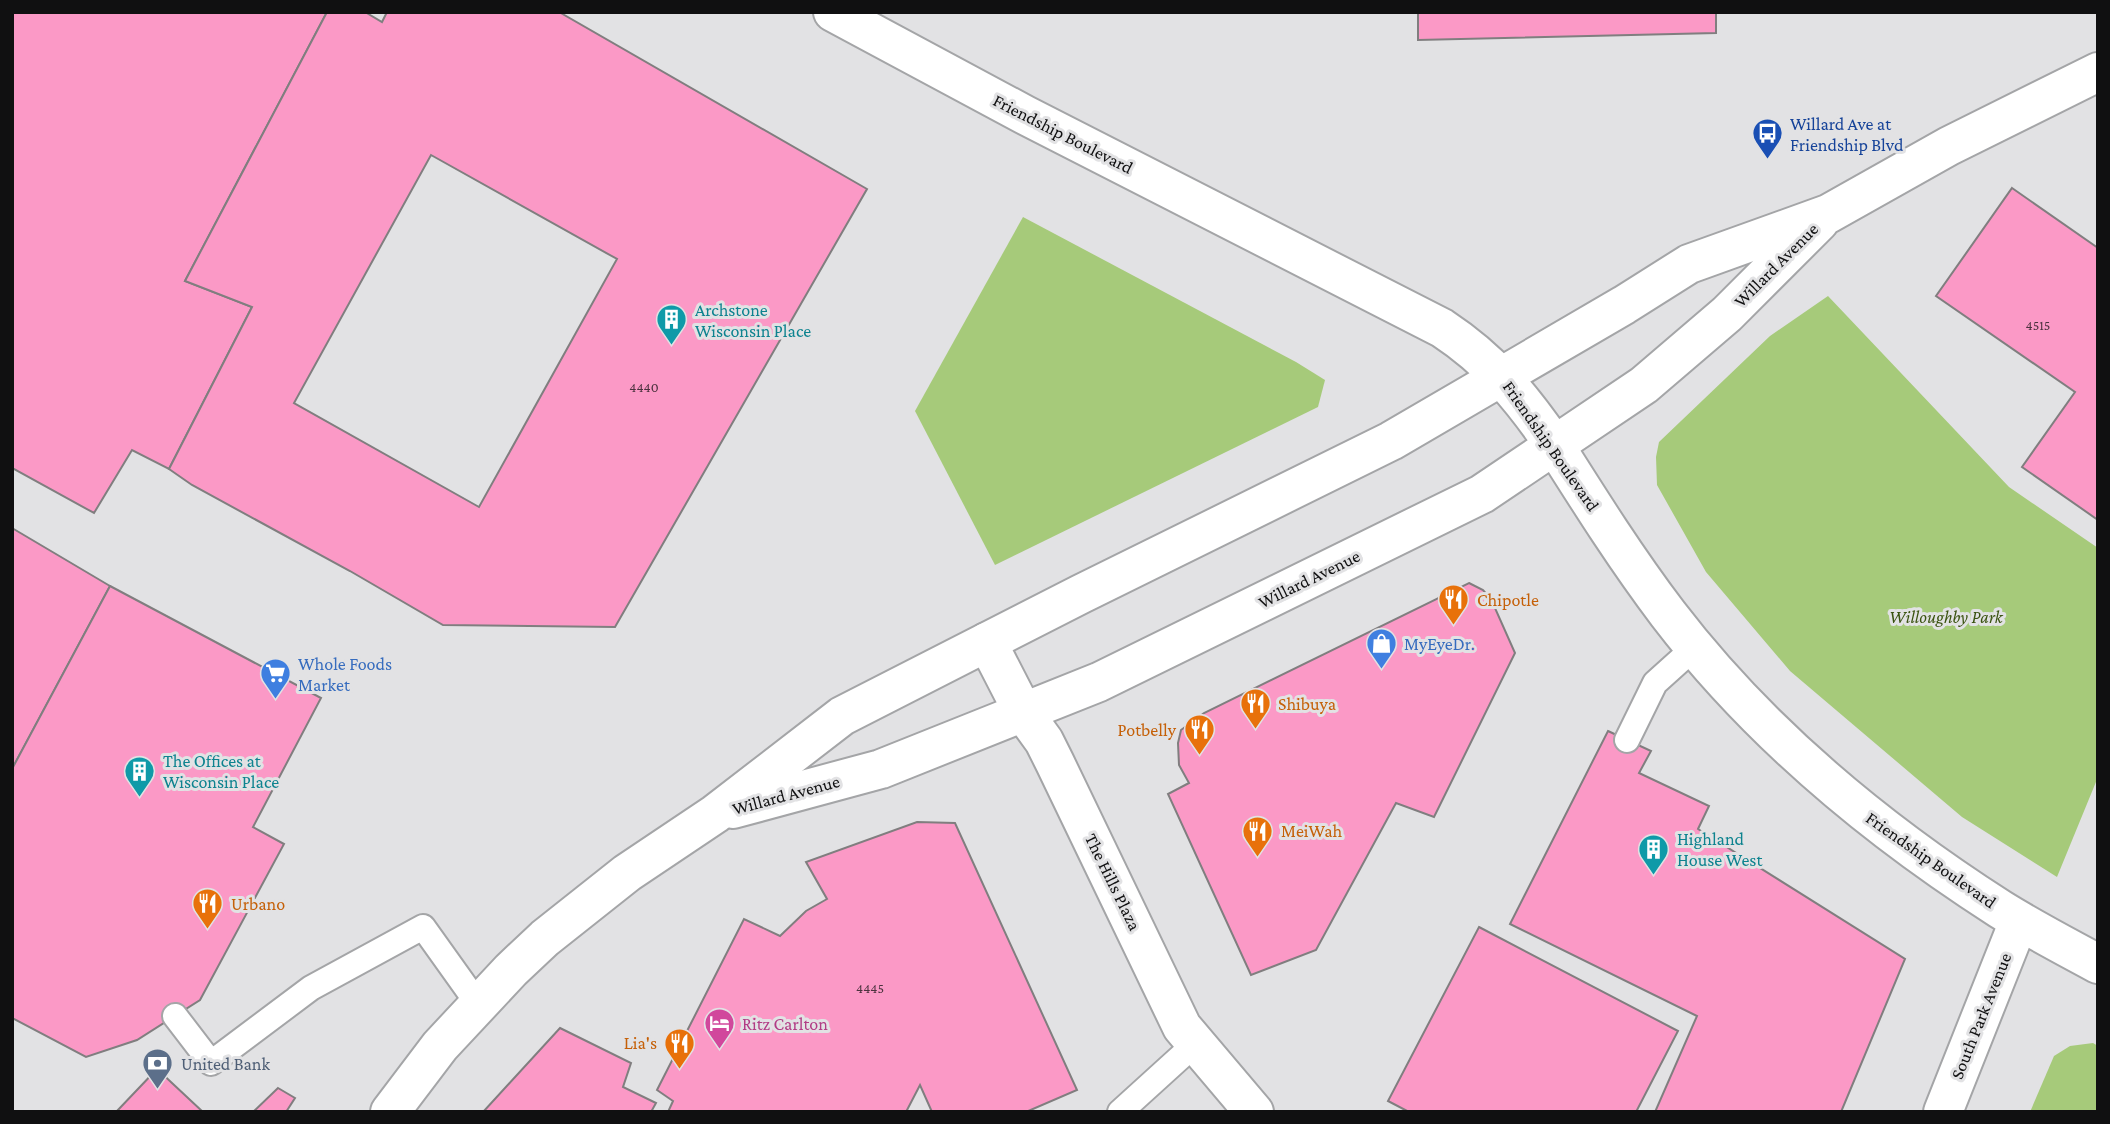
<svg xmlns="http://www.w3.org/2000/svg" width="2110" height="1124" viewBox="0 0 2110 1124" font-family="'Crimson Pro',serif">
<rect width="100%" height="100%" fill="#e2e2e4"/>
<!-- green -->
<g fill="#a6ca7a">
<path d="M1023,217L1296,362L1325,380L1318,407L995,565L915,411Z"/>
<path d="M1828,296L2009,487L2098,548V777L2057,877L1962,817L1790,671L1706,572L1657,485L1656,457L1659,442L1770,336Z"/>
<path d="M2093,1043L2098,1046V1112H2030L2054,1056L2070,1046Z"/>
</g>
<!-- building -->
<g fill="#fb99c6" stroke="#807e7f" stroke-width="2" fill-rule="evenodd">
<path d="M12,12H327L185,281L252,307L169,469L132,450L94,513L12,468Z"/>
<path d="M327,12H365L382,22L387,12H559L867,189L615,627L443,625L350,571L192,485L169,469L252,307L185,281ZM431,155L617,259L479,507L294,403Z"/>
<path d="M1418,12H1716V33L1418,40Z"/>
<path d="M2012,188L2098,248V520L2022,467L2075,392L1936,296Z"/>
<path d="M12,528L110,586L12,769Z"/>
<path d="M1469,583L1483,590L1491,599L1515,653L1434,817L1396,803L1316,950L1251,975L1168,794L1189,783L1179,765L1178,743L1181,730L1204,713Z"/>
<path d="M110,586L321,698L253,827L284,844L200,1000L137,1040L86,1057L12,1018V769Z"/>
<path d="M1608,731L1651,751L1639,773L1709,806L1698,829L1905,959L1841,1112H1655L1697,1016L1510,924Z"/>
<path d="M917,822L955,823L1077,1090L1026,1112H932L920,1085L906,1112H668L673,1101L657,1090L744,919L780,936L806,911L827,899L806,862Z"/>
<path d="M1479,927L1678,1031L1636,1112H1409L1388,1101Z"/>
<path d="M560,1028L631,1063L623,1087L656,1103L651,1112H483Z"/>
<path d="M157,1069L203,1112H116Z"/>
<path d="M278,1088L295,1098L286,1112H253Z"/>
</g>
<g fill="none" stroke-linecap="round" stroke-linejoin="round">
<defs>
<g id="service">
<path d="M1627,740L1655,683L1695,647"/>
<path d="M175,1016L211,1063L311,988L423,927L478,1004"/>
<path d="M1120,1112L1196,1043"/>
</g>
<g id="minor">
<path d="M1555,446C1591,503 1627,560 1668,614C1759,733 1875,829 2000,909C2032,929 2065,946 2098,964"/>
<path d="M987,642L1023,712L1044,741L1055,763L1182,1027L1254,1112"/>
<path d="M1943,1112L2019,921"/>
</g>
<g id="tertiary">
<path d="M833,12L1025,115L1442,328C1492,361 1522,398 1555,446"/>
<path d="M733,809L881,769L1099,682L1482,494L1644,385L1727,314L1819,222"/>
<path d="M390,1112L440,1046L511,970L545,938L627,873L715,814L842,716L1081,594L1391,441L1624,305L1689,264L1828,214L1949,146L2098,72"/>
</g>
</defs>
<!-- service casing -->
<use href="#service" stroke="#a4a5a7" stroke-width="28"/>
<!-- minor casing -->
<use href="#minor" stroke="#a4a5a7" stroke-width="42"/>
<!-- tertiary casing -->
<use href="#tertiary" stroke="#a4a5a7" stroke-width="42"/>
<!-- service -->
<use href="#service" stroke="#fff" stroke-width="24"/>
<!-- minor -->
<use href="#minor" stroke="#fff" stroke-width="38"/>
<!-- tertiary -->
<use href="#tertiary" stroke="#fff" stroke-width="38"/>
</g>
<!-- icons -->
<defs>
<symbol id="bus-pin" viewBox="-11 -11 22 30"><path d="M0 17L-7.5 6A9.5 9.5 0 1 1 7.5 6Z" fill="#1a4fb4" stroke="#e2e2e4"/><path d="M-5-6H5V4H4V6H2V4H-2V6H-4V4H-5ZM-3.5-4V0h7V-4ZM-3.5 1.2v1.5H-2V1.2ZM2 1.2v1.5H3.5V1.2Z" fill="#fff"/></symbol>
<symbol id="building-pin" viewBox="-11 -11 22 30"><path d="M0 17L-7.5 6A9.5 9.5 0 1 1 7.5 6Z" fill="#0f9aa8" stroke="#e2e2e4"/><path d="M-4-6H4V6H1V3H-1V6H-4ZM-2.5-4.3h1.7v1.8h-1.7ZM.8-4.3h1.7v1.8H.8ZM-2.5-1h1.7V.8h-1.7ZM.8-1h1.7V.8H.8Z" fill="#fff"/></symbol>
<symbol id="restaurant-pin" viewBox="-11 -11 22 30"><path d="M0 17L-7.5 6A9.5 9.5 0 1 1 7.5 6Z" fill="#e8710a" stroke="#e2e2e4"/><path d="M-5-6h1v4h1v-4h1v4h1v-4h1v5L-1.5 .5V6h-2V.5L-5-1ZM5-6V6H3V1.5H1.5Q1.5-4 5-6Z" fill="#fff"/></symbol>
<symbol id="shop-pin" viewBox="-11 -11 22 30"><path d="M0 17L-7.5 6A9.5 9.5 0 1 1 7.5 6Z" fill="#3f7fe0" stroke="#e2e2e4"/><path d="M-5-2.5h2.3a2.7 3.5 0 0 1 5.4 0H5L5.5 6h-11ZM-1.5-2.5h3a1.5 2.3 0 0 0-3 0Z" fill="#fff"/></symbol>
<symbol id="supermarket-pin" viewBox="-11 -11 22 30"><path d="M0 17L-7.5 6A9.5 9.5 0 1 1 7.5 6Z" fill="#3f7fe0" stroke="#e2e2e4"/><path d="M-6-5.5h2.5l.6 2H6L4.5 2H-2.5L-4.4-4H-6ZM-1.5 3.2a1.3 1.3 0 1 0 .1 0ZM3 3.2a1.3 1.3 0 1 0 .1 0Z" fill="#fff"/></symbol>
<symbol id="hotel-pin" viewBox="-11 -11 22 30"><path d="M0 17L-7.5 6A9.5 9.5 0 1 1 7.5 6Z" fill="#d1479c" stroke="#e2e2e4"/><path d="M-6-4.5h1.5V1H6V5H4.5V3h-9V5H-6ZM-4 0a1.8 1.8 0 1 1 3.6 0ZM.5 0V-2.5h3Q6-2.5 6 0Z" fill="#fff"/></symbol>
<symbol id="bank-pin" viewBox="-11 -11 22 30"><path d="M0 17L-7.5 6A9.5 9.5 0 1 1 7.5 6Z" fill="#5c6f8a" stroke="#e2e2e4"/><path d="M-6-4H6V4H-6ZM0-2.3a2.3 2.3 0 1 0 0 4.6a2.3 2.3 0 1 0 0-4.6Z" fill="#fff"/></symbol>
</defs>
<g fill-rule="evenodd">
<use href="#bus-pin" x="1750" y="116" width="35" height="47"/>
<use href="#building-pin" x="654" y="302" width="35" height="47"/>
<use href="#restaurant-pin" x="1436" y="582" width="35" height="47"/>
<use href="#shop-pin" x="1364" y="626" width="35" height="47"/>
<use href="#supermarket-pin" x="258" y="656" width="35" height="47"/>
<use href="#restaurant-pin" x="1238" y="686" width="35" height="47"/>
<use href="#restaurant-pin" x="1182" y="712" width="35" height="47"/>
<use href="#building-pin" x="122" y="754" width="35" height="47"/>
<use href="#restaurant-pin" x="1240" y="814" width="35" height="47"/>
<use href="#building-pin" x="1636" y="832" width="35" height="47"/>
<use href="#restaurant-pin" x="190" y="886" width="35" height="47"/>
<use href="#hotel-pin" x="702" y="1006" width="35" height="47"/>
<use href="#restaurant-pin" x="662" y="1026" width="35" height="47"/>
<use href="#bank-pin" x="140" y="1046" width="35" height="47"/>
</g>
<g text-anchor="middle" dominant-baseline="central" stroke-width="6" stroke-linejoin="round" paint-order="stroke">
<!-- number labels -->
<g font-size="14" fill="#4b323e">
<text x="2038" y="325">4515</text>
<text x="644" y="387">4440</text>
<text x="870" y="988">4445</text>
</g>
<!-- transit labels -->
<g font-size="18" fill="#164399" stroke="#e2e2e4" text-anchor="start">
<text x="1790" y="124">Willard Ave at<tspan x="1790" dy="21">Friendship Blvd</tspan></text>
</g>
<!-- street labels -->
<g font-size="18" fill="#101011" stroke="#e2e2e4">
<text transform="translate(1063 134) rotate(27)">Friendship Boulevard</text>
<text transform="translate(1776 265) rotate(-45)">Willard Avenue</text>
<text transform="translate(1551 446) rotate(55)">Friendship Boulevard</text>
<text transform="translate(1309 579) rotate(-26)">Willard Avenue</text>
<text transform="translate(786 795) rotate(-15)">Willard Avenue</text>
<text transform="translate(1931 860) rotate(35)">Friendship Boulevard</text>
<text transform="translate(1113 882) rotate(64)">The Hills Plaza</text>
<text transform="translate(1981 1016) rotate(-68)">South Park Avenue</text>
</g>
<!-- culture labels -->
<g font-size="18" fill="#0d838f" stroke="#e2e2e4" text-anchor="start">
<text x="695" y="310">Archstone<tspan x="695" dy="21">Wisconsin Place</tspan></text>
<text x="163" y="761">The Offices at<tspan x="163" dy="21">Wisconsin Place</tspan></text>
<text x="1677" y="839">Highland<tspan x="1677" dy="21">House West</tspan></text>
</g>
<!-- food labels -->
<g font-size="18" fill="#c56008" stroke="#e2e2e4" text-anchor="start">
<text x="1477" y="600">Chipotle</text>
<text x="1278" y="704">Shibuya</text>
<text x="1176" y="730" text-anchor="end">Potbelly</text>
<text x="1281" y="831">MeiWah</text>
<text x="231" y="904">Urbano</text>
<text x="657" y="1043" text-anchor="end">Lia's</text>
</g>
<!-- park labels -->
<g font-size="18" font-style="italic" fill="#3a5310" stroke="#e2e2e4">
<text x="1946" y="617">Willoughby Park</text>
</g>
<!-- shop labels -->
<g font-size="18" fill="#366cbe" stroke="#e2e2e4" text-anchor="start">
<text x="1404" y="644">MyEyeDr.</text>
<text x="298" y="664">Whole Foods<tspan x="298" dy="21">Market</tspan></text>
</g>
<!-- hotel labels -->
<g font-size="18" fill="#b23c85" stroke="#e2e2e4" text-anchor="start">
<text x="742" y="1024">Ritz Carlton</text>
</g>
<!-- service labels -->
<g font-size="18" fill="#4e5e75" stroke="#e2e2e4" text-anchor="start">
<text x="181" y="1064">United Bank</text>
</g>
</g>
<!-- border -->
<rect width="2110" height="1124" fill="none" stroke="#101011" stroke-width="28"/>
</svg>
